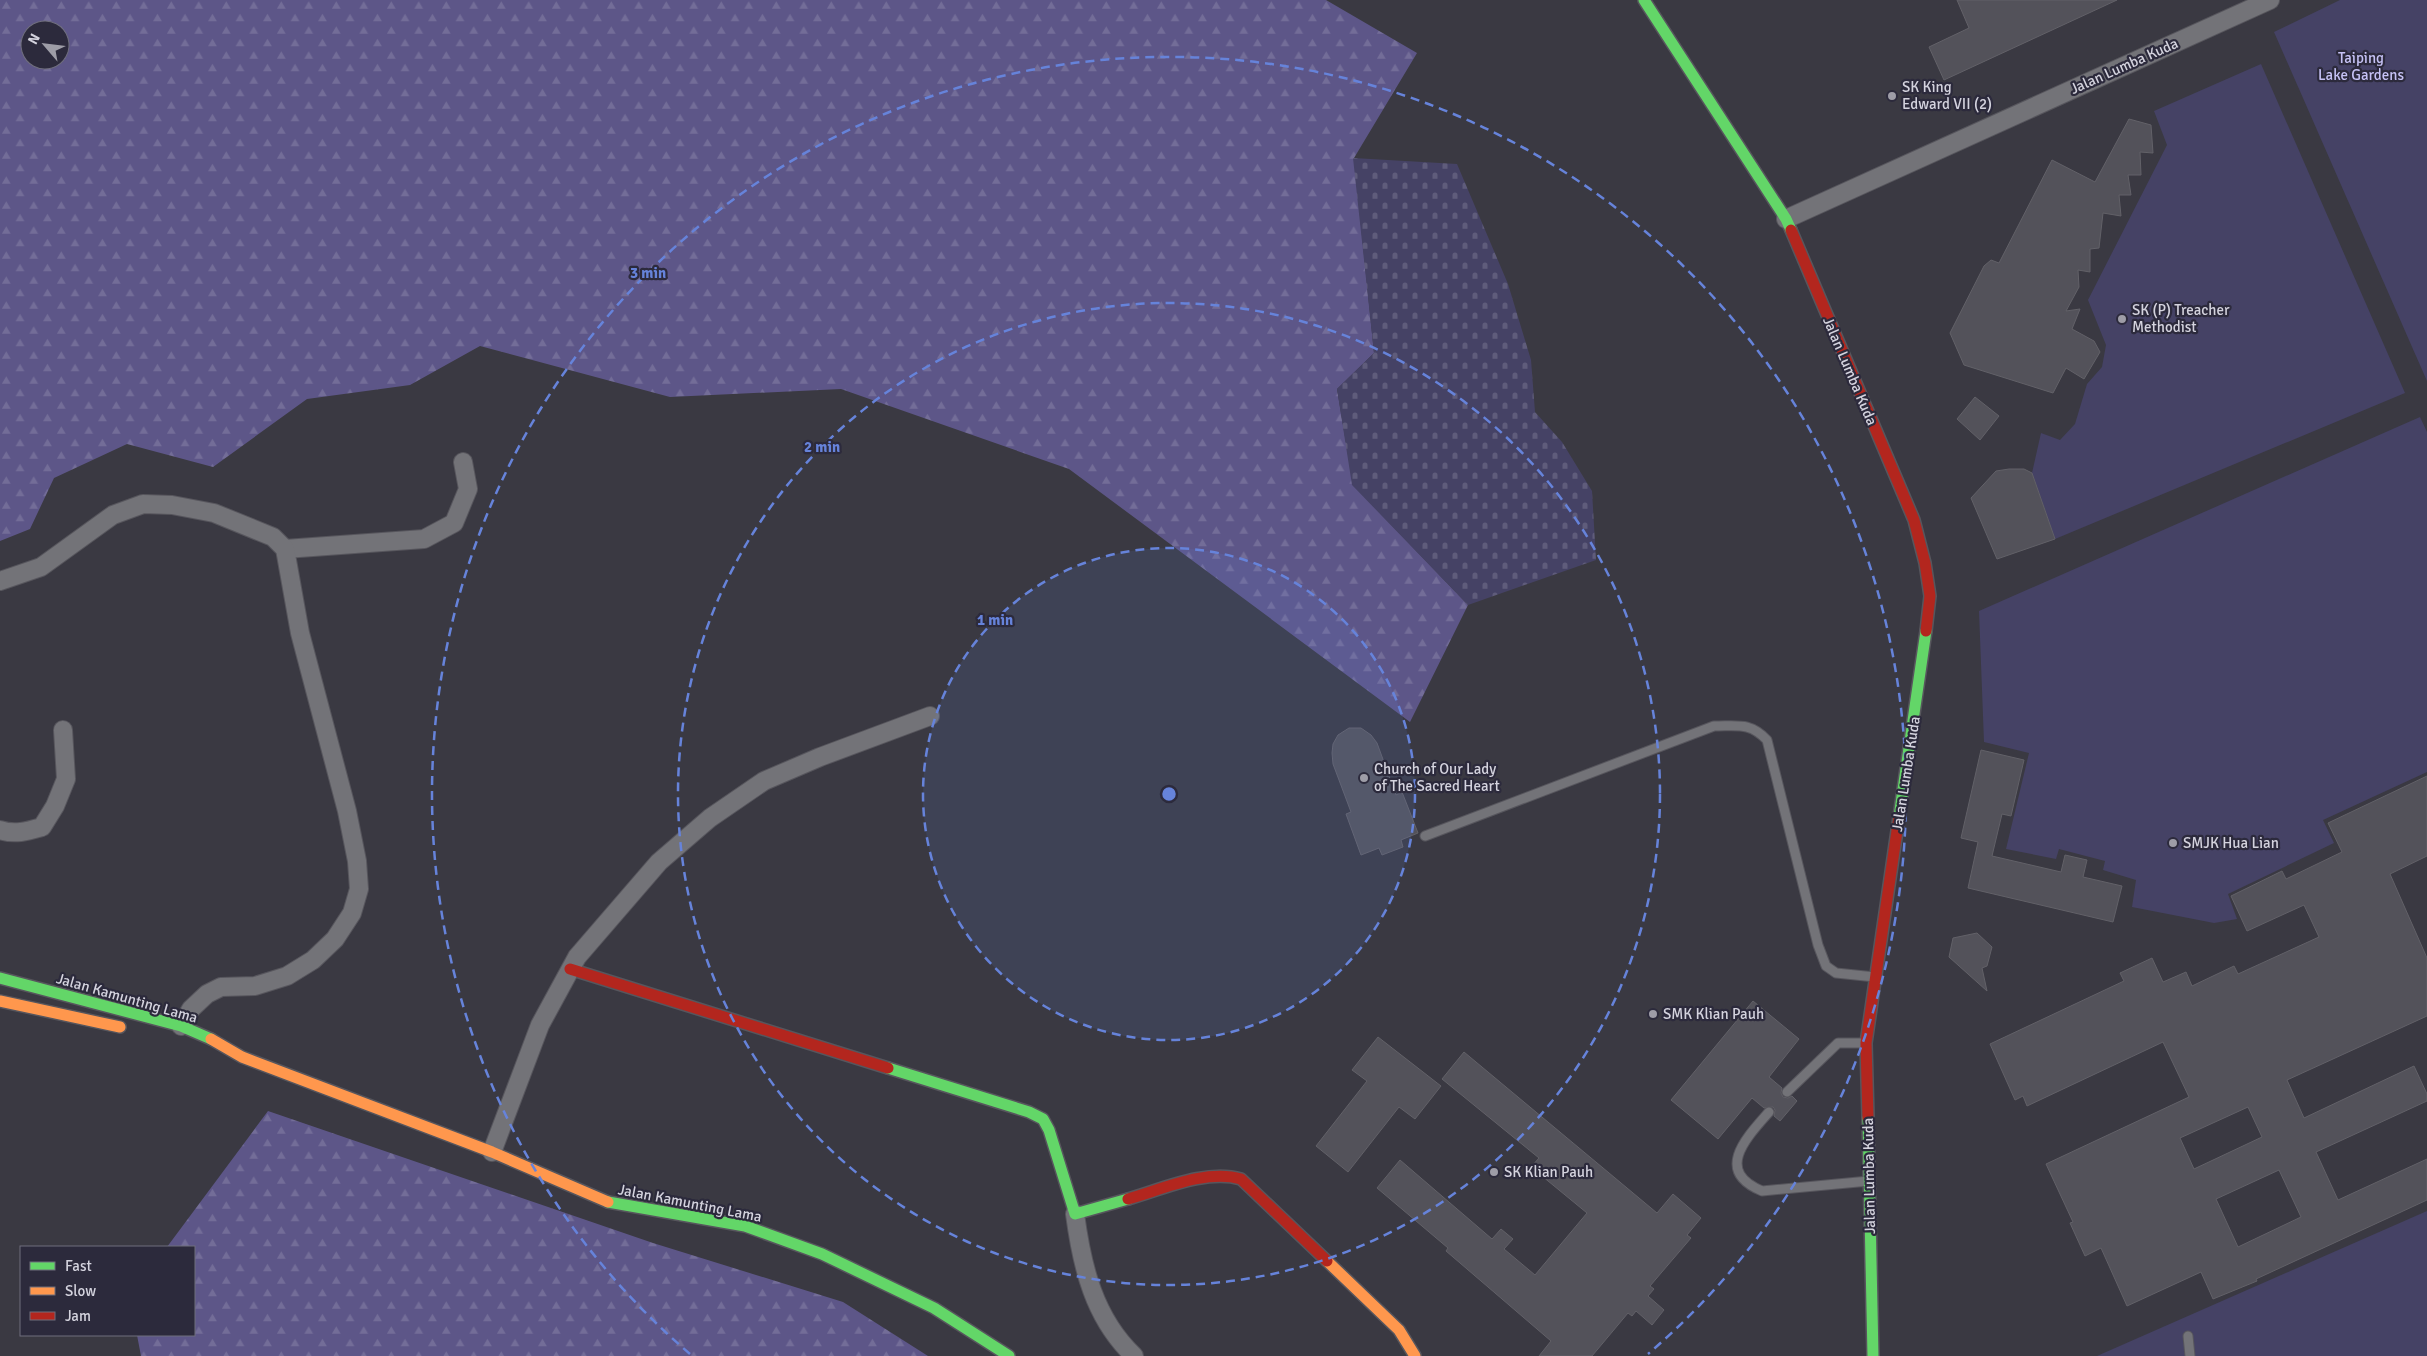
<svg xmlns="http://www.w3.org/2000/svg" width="2427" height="1356" viewBox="0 0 2427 1356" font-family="Signika,sans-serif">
<defs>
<pattern id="forest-firs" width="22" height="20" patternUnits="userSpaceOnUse" patternTransform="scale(1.25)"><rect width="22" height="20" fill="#5d5688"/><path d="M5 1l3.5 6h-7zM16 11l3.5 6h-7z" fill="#736d98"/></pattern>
<pattern id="cemetery-stones" width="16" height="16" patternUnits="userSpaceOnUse" patternTransform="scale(1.25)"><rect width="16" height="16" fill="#454265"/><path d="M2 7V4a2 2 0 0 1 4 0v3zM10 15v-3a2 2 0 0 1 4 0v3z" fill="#5f5c7b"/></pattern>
</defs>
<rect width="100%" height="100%" fill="#3a3942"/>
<!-- forest -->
<g fill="url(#forest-firs)" fill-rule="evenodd">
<path d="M0,0H1326L1417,53L1354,158L1374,353L1337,389L1353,485L1468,605L1410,722L1069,469L841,389L670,397L480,346L410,385L307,399L213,467L127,444L54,478L30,529L0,541ZM30,30H60V60H30Z"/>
<path d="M268,1111L653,1243L843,1302L928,1356H141L137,1335H194V1247H167Z"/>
</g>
<!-- cemetery -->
<path fill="url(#cemetery-stones)" d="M1353,158L1457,164L1508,284L1531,360L1535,412L1562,442L1592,491L1596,560L1468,605L1352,485L1337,389L1374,353Z"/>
<!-- park -->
<g fill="#454265">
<path d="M2340,0H2427V381L2274,32Z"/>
<path d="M2261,64L2405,393L2055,539L2032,473L2041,433L2060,440L2075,424L2087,384L2102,367L2106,345L2088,300L2167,145L2154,111Z"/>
<path d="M2420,417L2427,432V772L2323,820L2334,843L2228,894L2237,919L2214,923L2132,907L2136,880L2103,870L2105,861L2059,849L2056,859L2006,849L2029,753L1984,742L1979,611Z"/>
<path d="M2427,1211V1356H2097Z"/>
</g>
<!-- building -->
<g fill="#53525a" stroke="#626168" fill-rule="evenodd">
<path d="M1957,0H2117L1944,80L1929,47L1969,28Z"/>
<path d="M2129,119L2151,125L2153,153L2140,152L2141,175H2128L2131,195H2119L2121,216L2103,213L2099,248L2090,249V272L2078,270L2079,287L2066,311L2080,309L2072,329L2094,341L2100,352L2084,379L2066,368L2053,393L1964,365L1950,333L1984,266L1991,260L1999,263L2052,160L2095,182Z"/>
<path d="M1975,397L1999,416L1980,440L1957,419Z"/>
<path d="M2009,469H2024L2032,473L2055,539L1997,559L1971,498L1996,471Z"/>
<path d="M1349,728H1361L1371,735L1377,743L1396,795L1402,792L1418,833L1401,840L1403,847L1382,855L1379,848L1361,855L1346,814L1351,812L1333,764L1332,753L1333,744L1338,735Z"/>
<path d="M1981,750L2024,760L2011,816L2002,814L1992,856L2061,872L2065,855L2087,860L2083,877L2122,886L2113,922L1968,888L1978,842L1961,838Z"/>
<path d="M2427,776V856L2390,874L2427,958V1016L2287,1080L2304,1118L2414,1066L2427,1094V1101L2316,1152L2338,1200L2427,1159V1200L2256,1279L2257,1281L2213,1299L2201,1272L2127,1306L2101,1248L2085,1256L2070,1223L2073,1222L2046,1164L2189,1097L2163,1042L2027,1106L2023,1096L2015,1100L1990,1044L2124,981L2120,973L2152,958L2163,982L2186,972L2192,986L2234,966L2238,974L2319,937L2304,905L2247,931L2231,896L2282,871L2286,879L2342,852L2328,823ZM2248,1107L2262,1137L2194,1169L2180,1138ZM2279,1170L2301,1217L2238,1247L2216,1199Z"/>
<path d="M1977,933L1992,947L1987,966L1982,968L1987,991L1949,957L1953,938Z"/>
<path d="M1753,1001L1799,1039L1769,1077L1782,1088L1781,1093L1783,1097L1788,1098L1792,1096L1797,1101L1780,1121L1774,1116L1775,1110L1773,1107L1764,1108L1752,1098L1718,1139L1671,1100Z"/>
<path d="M1378,1037L1441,1086L1415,1119L1399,1107L1348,1172L1316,1146L1367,1081L1352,1070Z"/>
<path d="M1464,1052L1657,1213L1673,1194L1701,1218L1687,1235L1691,1238L1650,1286L1654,1289L1648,1296L1664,1310L1652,1325L1636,1311L1632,1316L1628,1313L1592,1356H1539L1551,1341L1446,1251L1448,1248L1377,1188L1400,1160L1492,1239L1501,1229L1513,1239L1504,1249L1535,1275L1587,1213L1531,1167L1539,1158L1442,1079Z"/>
</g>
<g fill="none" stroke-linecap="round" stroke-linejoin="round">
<defs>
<g id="lane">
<path d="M1425,836L1714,726C1738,726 1750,722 1767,740L1818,945L1826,966L1836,973L1875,977"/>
<path d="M1787,1092L1838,1043H1865"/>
<path d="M1769,1112C1746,1138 1714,1171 1762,1191L1869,1181"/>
<path d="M2188,1336L2190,1356"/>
</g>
<g id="street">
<path d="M1786,219L2270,0"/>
<path d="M285,549L424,539L454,523L468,489L463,462"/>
<path d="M0,581L41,567L113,515L143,504L172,505L214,513L273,537L285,549L300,633L347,811L357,861L359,889L352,913L335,939L313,960L287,976L255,986L221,987L207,994L191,1009L181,1026"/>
<path d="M0,830C15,835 28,831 42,827L55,806L66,779L63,730"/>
<path d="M492,1152L540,1025L577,957L659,862L710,818L764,781L820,757L930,716"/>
<path d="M1075,1214C1082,1267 1094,1318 1134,1356"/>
</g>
<g id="fast">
<path d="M1644,0L1786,219L1791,230"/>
<path d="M1899,817L1926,631"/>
<path d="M0,978L181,1026L211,1039"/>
<path d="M888,1068L1029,1112L1043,1119L1049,1130L1075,1214L1128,1199"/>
<path d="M1868,1118L1873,1356"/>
<path d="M608,1202L745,1226L822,1254L934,1308L1009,1356"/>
</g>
<g id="slow">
<path d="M0,1001L120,1027"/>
<path d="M211,1039L242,1057L492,1152L608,1202"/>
<path d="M1327,1261L1399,1330L1415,1356"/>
</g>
<g id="jam">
<path d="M1791,230L1914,520L1925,563L1930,596L1926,631"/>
<path d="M570,969L888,1068"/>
<path d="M1868,1118L1866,1043L1899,817"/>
<path d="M1128,1199C1163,1189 1206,1169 1241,1179L1327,1261"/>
</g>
</defs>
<!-- lane casing -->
<use href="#lane" stroke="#57565d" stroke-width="11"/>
<!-- street casing -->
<use href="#street" stroke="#57565d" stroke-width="20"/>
<!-- fast casing -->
<use href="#fast" stroke="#57565d" stroke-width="14"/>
<!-- slow casing -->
<use href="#slow" stroke="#57565d" stroke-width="14"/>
<!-- jam casing -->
<use href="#jam" stroke="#57565d" stroke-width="14"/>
<!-- lane -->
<use href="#lane" stroke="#737378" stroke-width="9"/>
<!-- street -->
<use href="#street" stroke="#737378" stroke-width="18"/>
<!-- fast -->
<use href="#fast" stroke="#63d668" stroke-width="11"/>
<!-- slow -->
<use href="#slow" stroke="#ff974d" stroke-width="11"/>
<!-- jam -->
<use href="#jam" stroke="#b3261e" stroke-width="11"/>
</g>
<!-- distance rings -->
<circle cx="1169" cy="794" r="246" fill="#6683da" fill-opacity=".12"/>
<g fill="none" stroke="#6683da" stroke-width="2.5" stroke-dasharray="9 6">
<circle cx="1169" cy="794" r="246"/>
<circle cx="1169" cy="794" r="491"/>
<path d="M690 1354A737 737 0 1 1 1648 1354"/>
</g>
<!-- markers -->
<g fill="#9e9da7" stroke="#2c2a3c" stroke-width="2">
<circle cx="1892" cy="96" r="5"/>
<circle cx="2122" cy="319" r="5"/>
<circle cx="1364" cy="778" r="5"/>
<circle cx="2173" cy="843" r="5"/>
<circle cx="1653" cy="1014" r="5"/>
<circle cx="1494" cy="1172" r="5"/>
</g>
<g text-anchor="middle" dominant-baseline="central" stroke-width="4.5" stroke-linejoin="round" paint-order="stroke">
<!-- park labels -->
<g font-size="15" fill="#c6c2f5" stroke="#2c2a3c">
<text x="2361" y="58">Taiping<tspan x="2361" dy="17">Lake Gardens</tspan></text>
</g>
<!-- street labels -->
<g font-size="15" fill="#d4d3de" stroke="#2c2a3c">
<text transform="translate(2124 66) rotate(-24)">Jalan Lumba Kuda</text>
<text transform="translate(1850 371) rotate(67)">Jalan Lumba Kuda</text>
<text transform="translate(1906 774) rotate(-81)">Jalan Lumba Kuda</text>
<text transform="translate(127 998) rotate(16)">Jalan Kamunting Lama</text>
<text transform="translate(1869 1176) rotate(-91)">Jalan Lumba Kuda</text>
<text transform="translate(690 1203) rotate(11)">Jalan Kamunting Lama</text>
</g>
<!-- poi labels -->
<g font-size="15" fill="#d4d3de" stroke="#2c2a3c" text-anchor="start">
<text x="1902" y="87">SK King<tspan x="1902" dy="17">Edward VII (2)</tspan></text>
<text x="2132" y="310">SK (P) Treacher<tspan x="2132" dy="17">Methodist</tspan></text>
<text x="1374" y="769">Church of Our Lady<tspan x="1374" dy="17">of The Sacred Heart</tspan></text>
<text x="2183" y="843">SMJK Hua Lian</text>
<text x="1663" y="1014">SMK Klian Pauh</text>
<text x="1504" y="1172">SK Klian Pauh</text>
</g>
</g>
<circle cx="1169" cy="794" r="8" fill="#6683da" stroke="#2c2a3c" stroke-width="2.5"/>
<g font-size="15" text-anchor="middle" font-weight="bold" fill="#6683da" stroke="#2c2a3c" stroke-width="4.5" stroke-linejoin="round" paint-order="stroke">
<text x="648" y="278">3 min</text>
<text x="822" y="452">2 min</text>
<text x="995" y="625">1 min</text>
</g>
<!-- legend -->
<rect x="20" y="1246" width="175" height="90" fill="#2c2a3c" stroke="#6f6e7d"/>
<rect x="30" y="1262" width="25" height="8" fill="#63d668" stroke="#6f6e7d"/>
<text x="65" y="1271" font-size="15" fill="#d4d3de">Fast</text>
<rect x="30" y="1287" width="25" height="8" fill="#ff974d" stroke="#6f6e7d"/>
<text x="65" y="1296" font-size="15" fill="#d4d3de">Slow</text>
<rect x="30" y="1312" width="25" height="8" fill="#b3261e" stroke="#6f6e7d"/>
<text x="65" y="1321" font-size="15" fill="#d4d3de">Jam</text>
<!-- north arrow -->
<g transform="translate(45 45) rotate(298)"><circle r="24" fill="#2c2a3c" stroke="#6f6e7d"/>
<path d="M0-4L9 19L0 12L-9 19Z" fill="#9e9da7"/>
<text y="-8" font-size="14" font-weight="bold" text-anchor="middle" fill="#d4d3de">N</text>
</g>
</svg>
